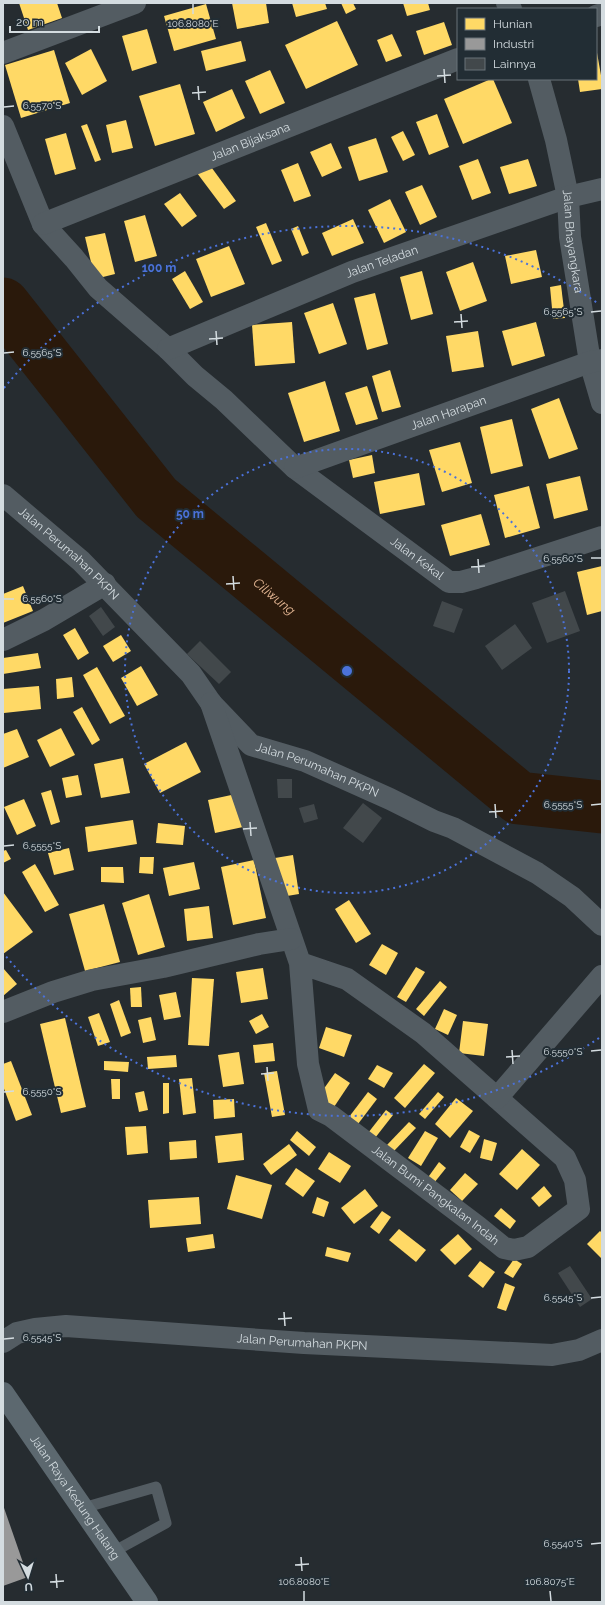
<svg xmlns="http://www.w3.org/2000/svg" width="605" height="1605" viewBox="0 0 605 1605" font-family="Raleway,sans-serif">
<rect width="100%" height="100%" fill="#262c30"/>
<!-- homes -->
<g fill="#ffd966">
<path d="M19,3H57L62,18L28,30Z"/>
<path d="M232,3H266L269,23L237,29Z"/>
<path d="M292,3H325L327,9L296,17Z"/>
<path d="M341,3H353L356,9L346,14Z"/>
<path d="M403,3H428L430,10L407,16Z"/>
<path d="M206,4L216,39L174,51L164,16Z"/>
<path d="M337,21L358,65L306,89L285,45Z"/>
<path d="M444,22L452,45L424,55L416,31Z"/>
<path d="M147,29L157,63L132,71L122,36Z"/>
<path d="M392,34L402,56L386,62L377,40Z"/>
<path d="M241,41L246,61L206,71L201,51Z"/>
<path d="M596,47L602,81V89L580,92L578,79H596Z"/>
<path d="M91,49L107,81L82,95L65,63Z"/>
<path d="M54,50L70,103L21,118L5,65Z"/>
<path d="M270,70L285,103L260,114L245,81Z"/>
<path d="M491,79H493L512,123L463,144L444,99Z"/>
<path d="M180,84L195,134L155,146L139,96Z"/>
<path d="M232,89L245,118L216,132L203,102Z"/>
<path d="M437,114L449,147L429,155L416,122Z"/>
<path d="M126,120L133,148L112,153L106,125Z"/>
<path d="M87,124L101,160L95,162L81,126Z"/>
<path d="M403,131L415,155L403,161L391,137Z"/>
<path d="M66,133L76,169L55,175L45,139Z"/>
<path d="M376,138L388,172L359,181L348,147Z"/>
<path d="M331,143L342,168L322,177L310,152Z"/>
<path d="M478,159L491,193L472,200L459,166Z"/>
<path d="M528,159L537,186L509,194L500,167Z"/>
<path d="M298,163L311,196L294,202L281,170Z"/>
<path d="M209,164L236,201L224,209L197,173Z"/>
<path d="M422,185L437,217L420,225L405,192Z"/>
<path d="M180,193L197,216L182,227L164,204Z"/>
<path d="M390,199L406,232L384,243L368,210Z"/>
<path d="M145,215L157,256L135,262L124,221Z"/>
<path d="M353,219L364,243L332,256L322,233Z"/>
<path d="M266,223L282,261L272,265L256,227Z"/>
<path d="M298,226L309,253L302,256L291,229Z"/>
<path d="M105,233L115,274L95,279L85,237Z"/>
<path d="M229,246L245,284L211,297L196,259Z"/>
<path d="M536,250L542,277L511,284L505,256Z"/>
<path d="M473,262L487,301L460,311L446,272Z"/>
<path d="M185,271L203,302L190,309L172,279Z"/>
<path d="M422,271L433,314L411,320L400,277Z"/>
<path d="M561,285L565,318L553,319L550,287Z"/>
<path d="M375,293L388,344L367,350L354,298Z"/>
<path d="M333,303L347,344L319,354L304,313Z"/>
<path d="M292,322L295,363L255,366L252,325Z"/>
<path d="M536,322L545,356L512,366L502,331Z"/>
<path d="M478,331L484,367L452,372L446,336Z"/>
<path d="M390,370L401,407L382,412L372,376Z"/>
<path d="M325,381L340,431L304,442L288,393Z"/>
<path d="M367,386L378,419L356,425L345,393Z"/>
<path d="M559,398L578,449L549,459L531,409Z"/>
<path d="M512,419L523,466L491,474L480,427Z"/>
<path d="M460,442L472,483L442,492L429,450Z"/>
<path d="M372,455L375,473L353,478L349,460Z"/>
<path d="M419,473L425,505L380,514L374,482Z"/>
<path d="M580,476L588,510L554,519L546,484Z"/>
<path d="M529,486L540,528L505,538L494,495Z"/>
<path d="M481,514L490,545L450,556L441,525Z"/>
<path d="M602,566V611L587,615L577,572Z"/>
<path d="M23,586L33,611L3,623V594Z"/>
<path d="M75,628L89,653L78,660L63,635Z"/>
<path d="M121,635L131,651L113,662L103,646Z"/>
<path d="M38,653L41,668L3,674V658Z"/>
<path d="M141,666L158,695L137,706L121,678Z"/>
<path d="M97,667L125,716L110,724L83,675Z"/>
<path d="M72,677L74,697L57,699L56,679Z"/>
<path d="M39,686L41,709L4,713L3,689Z"/>
<path d="M82,707L100,740L92,745L73,712Z"/>
<path d="M61,728L75,755L50,767L37,740Z"/>
<path d="M17,729L29,757L3,768V734Z"/>
<path d="M186,742L201,772L160,793L144,764Z"/>
<path d="M123,758L130,793L101,798L94,764Z"/>
<path d="M78,775L82,795L66,798L62,778Z"/>
<path d="M51,790L60,822L51,825L41,793Z"/>
<path d="M236,794L243,827L215,833L208,800Z"/>
<path d="M24,799L36,826L17,835L4,807Z"/>
<path d="M133,820L137,844L88,852L85,827Z"/>
<path d="M158,823L185,826L183,845L156,843Z"/>
<path d="M69,848L74,870L54,875L48,853Z"/>
<path d="M6,850L11,859L3,863V851Z"/>
<path d="M293,855L299,894L281,897L275,858Z"/>
<path d="M140,857H154L153,874L139,873Z"/>
<path d="M254,860L266,918L233,925L221,867Z"/>
<path d="M194,862L200,889L169,896L163,868Z"/>
<path d="M35,864L59,905L45,912L22,872Z"/>
<path d="M101,867H123L124,883L101,882Z"/>
<path d="M3,892L33,932L3,954Z"/>
<path d="M149,894L165,947L138,955L122,903Z"/>
<path d="M349,900L371,934L356,943L335,909Z"/>
<path d="M104,904L120,962L85,971L69,914Z"/>
<path d="M209,906L213,938L187,941L184,909Z"/>
<path d="M382,944L398,953L386,975L369,965Z"/>
<path d="M416,967L425,972L406,1002L397,997Z"/>
<path d="M3,968L17,984L3,996Z"/>
<path d="M263,968L268,999L241,1003L236,972Z"/>
<path d="M192,978L214,979L209,1046L188,1045Z"/>
<path d="M440,981L447,987L424,1016L416,1009Z"/>
<path d="M141,987L142,1007H131L130,988Z"/>
<path d="M176,992L181,1017L164,1020L159,995Z"/>
<path d="M119,1000L131,1033L121,1037L110,1004Z"/>
<path d="M444,1009L457,1015L448,1035L435,1029Z"/>
<path d="M99,1013L110,1042L98,1046L88,1017Z"/>
<path d="M262,1014L269,1027L256,1034L249,1021Z"/>
<path d="M151,1017L156,1040L143,1043L138,1020Z"/>
<path d="M65,1018L86,1107L61,1113L40,1024Z"/>
<path d="M463,1021L488,1024L484,1056L459,1053Z"/>
<path d="M326,1027L352,1035L344,1057L319,1048Z"/>
<path d="M273,1043L275,1061L255,1063L253,1045Z"/>
<path d="M239,1052L244,1084L223,1087L218,1055Z"/>
<path d="M176,1055L177,1067L148,1069L147,1057Z"/>
<path d="M11,1061L32,1115L16,1121L3,1086V1064Z"/>
<path d="M104,1061L129,1062L128,1072L104,1070Z"/>
<path d="M424,1064L435,1073L405,1108L394,1098Z"/>
<path d="M377,1065L393,1073L384,1088L368,1079Z"/>
<path d="M277,1071L285,1115L272,1117L264,1073Z"/>
<path d="M335,1073L350,1083L334,1107L318,1097Z"/>
<path d="M192,1078L196,1113L183,1115L179,1079Z"/>
<path d="M111,1079H120V1099H112Z"/>
<path d="M163,1083H169V1113L163,1114Z"/>
<path d="M144,1091L148,1110L139,1112L135,1093Z"/>
<path d="M368,1092L377,1099L358,1124L349,1117Z"/>
<path d="M438,1092L444,1097L425,1119L419,1114Z"/>
<path d="M456,1098L473,1111L450,1138L435,1124Z"/>
<path d="M234,1099L235,1117L214,1119L213,1100Z"/>
<path d="M386,1110L393,1115L375,1138L368,1133Z"/>
<path d="M409,1122L416,1128L393,1152L386,1146Z"/>
<path d="M146,1126L148,1153L127,1155L125,1127Z"/>
<path d="M469,1130L480,1136L470,1153L460,1147Z"/>
<path d="M297,1131L316,1147L309,1156L290,1140Z"/>
<path d="M425,1131L438,1138L421,1166L408,1158Z"/>
<path d="M242,1133L244,1160L218,1163L215,1136Z"/>
<path d="M484,1139L497,1143L492,1161L480,1158Z"/>
<path d="M196,1140L197,1158L170,1160L169,1142Z"/>
<path d="M289,1144L297,1155L271,1175L263,1164Z"/>
<path d="M522,1149L540,1165L517,1190L499,1174Z"/>
<path d="M329,1152L351,1166L340,1183L318,1169Z"/>
<path d="M439,1162L446,1168L430,1188L424,1183Z"/>
<path d="M296,1168L315,1181L303,1197L285,1184Z"/>
<path d="M465,1173L478,1184L462,1201L450,1190Z"/>
<path d="M236,1175L272,1185L262,1219L227,1209Z"/>
<path d="M544,1186L552,1196L539,1207L531,1198Z"/>
<path d="M365,1189L378,1206L354,1224L341,1208Z"/>
<path d="M199,1197L201,1224L150,1228L148,1200Z"/>
<path d="M317,1197L329,1202L324,1217L312,1213Z"/>
<path d="M501,1208L516,1221L510,1229L494,1216Z"/>
<path d="M382,1211L391,1217L379,1234L370,1227Z"/>
<path d="M399,1229L426,1250L416,1262L389,1240Z"/>
<path d="M600,1231L602,1233V1259L587,1244Z"/>
<path d="M213,1234L215,1248L188,1252L186,1238Z"/>
<path d="M458,1234L472,1249L455,1265L440,1250Z"/>
<path d="M327,1247L351,1253L348,1262L325,1256Z"/>
<path d="M514,1259L522,1264L513,1278L504,1273Z"/>
<path d="M480,1261L495,1272L483,1288L468,1276Z"/>
<path d="M505,1283L515,1287L506,1311L497,1308Z"/>
</g>
<!-- industry -->
<path fill="#999" d="M3,1505L28,1577L3,1586Z"/>
<g fill="none" stroke-linecap="round" stroke-linejoin="round">
<!-- river -->
<path stroke="#2a190b" stroke-width="53" id="s1" d="M3,304L156,498L519,798L602,807"/>
</g>
<!-- building -->
<g fill="#42484b">
<path d="M565,591L580,631L547,643L532,603Z"/>
<path d="M442,601L463,609L454,633L433,626Z"/>
<path d="M101,607L115,627L103,636L89,616Z"/>
<path d="M515,624L532,648L502,670L485,646Z"/>
<path d="M200,641L231,672L219,684L187,654Z"/>
<path d="M277,779H292V798H278Z"/>
<path d="M363,803L382,818L363,843L343,828Z"/>
<path d="M314,804L318,819L304,823L299,808Z"/>
<path d="M570,1266L592,1299L580,1307L558,1273Z"/>
</g>
<g fill="none" stroke-linecap="round" stroke-linejoin="round">
<!-- lane -->
<path stroke="#535c62" stroke-width="11" d="M83,1508L156,1487L166,1523L113,1552"/>
<!-- street -->
<g stroke="#535c62" stroke-width="22">
<path d="M507,3L511,9"/>
<path d="M596,16L602,14"/>
<path d="M3,53L135,3"/>
<path id="s2" d="M539,79L556,140L568,197L570,237L590,362L602,403"/>
<path id="s3" d="M3,126L43,224L74,258L98,288L168,349L195,376L224,400L295,468L449,582H461L476,578L602,537"/>
<path id="s4" d="M43,224L458,59"/>
<path id="s5" d="M168,349L352,272L568,197L602,189"/>
<path id="s6" d="M295,468L590,362L602,360"/>
<path id="s7" d="M3,495L81,561L191,674L211,703L251,745L305,761L390,799L434,821L453,828L537,873L572,897L602,925"/>
<path d="M3,640L44,620L105,584"/>
<path id="s8" d="M211,703L300,963L308,1064L319,1110L331,1116L477,1226L504,1248L514,1250L528,1247L579,1209L575,1180L565,1158L497,1098L423,1033L347,979L300,963"/>
<path d="M3,1012L53,992L92,980L163,967L259,944L291,939"/>
<path d="M497,1098L602,976"/>
<path id="s9" d="M3,1342L17,1333L35,1329L66,1326L304,1343L552,1355L579,1350L602,1340"/>
</g>
<!-- secondary -->
<path stroke="#5c686f" stroke-width="22" id="s10" d="M3,1393L147,1602"/>
</g>
<!-- ticks -->
<path fill="none" stroke="#d4dce0" stroke-width="1.5" d="M193,4V14M444,69L445,83M437,76L451,75M198,86L199,100M192,93L206,92M4,107L14,106M591,312L601,311M461,314L462,328M454,322L468,321M216,331L217,345M209,339L223,338M4,353L14,352M591,558H601M478,559L479,573M471,567L485,566M233,576L234,590M226,584L240,583M4,599H14M495,804L496,818M591,805L601,804M489,812L503,811M250,822L251,836M243,829L257,828M4,846L14,845M512,1050L513,1064M591,1051L601,1050M506,1057L520,1056M267,1067L268,1081M261,1074L274,1073M4,1092L14,1091M591,1298L601,1297M284,1312L285,1326M278,1319L292,1318M4,1339L14,1338M591,1544L601,1543M301,1557L302,1571M295,1565L309,1564M56,1574L57,1588M50,1582L64,1581M304,1591V1601M550,1591L551,1601"/>
<!-- distance rings -->
<g fill="none" stroke="#4b72da" stroke-width="2" stroke-dasharray="2 4">
<circle cx="347" cy="671" r="222"/>
<path d="M599 1038A445 445 0 0 1 4 954M4 388A445 445 0 0 1 599 304"/>
</g>
<g text-anchor="middle" dominant-baseline="central" stroke-width="4" stroke-linejoin="round" paint-order="stroke">
<!-- street labels -->
<g font-size="12" fill="#d4dce0" stroke="#222d34">
<text stroke="none"><textPath href="#s4" startOffset="223">Jalan Bijaksana</textPath></text>
<text stroke="none"><textPath href="#s2" startOffset="166">Jalan Bhayangkara</textPath></text>
<text stroke="none"><textPath href="#s5" startOffset="231">Jalan Teladan</textPath></text>
<text stroke="none"><textPath href="#s6" startOffset="163">Jalan Harapan</textPath></text>
<text stroke="none"><textPath href="#s7" startOffset="88">Jalan Perumahan PKPN</textPath></text>
<text stroke="none"><textPath href="#s3" startOffset="609">Jalan Kekal</textPath></text>
<text stroke="none"><textPath href="#s7" startOffset="424">Jalan Perumahan PKPN</textPath></text>
<text stroke="none"><textPath href="#s8" startOffset="568">Jalan Bumi Pangkalan Indah</textPath></text>
<text stroke="none"><textPath href="#s9" startOffset="303">Jalan Perumahan PKPN</textPath></text>
<text stroke="none"><textPath href="#s10" startOffset="127">Jalan Raya Kedung Halang</textPath></text>
</g>
<!-- water labels -->
<g font-size="13" font-style="italic" fill="#e5b794" stroke="#222d34">
<text stroke="none"><textPath href="#s1" startOffset="401">Ciliwung</textPath></text>
</g>
</g>
<g font-size="10" text-anchor="middle" fill="#d4dce0" stroke="#222d34" stroke-width="4" stroke-linejoin="round" paint-order="stroke">
<text x="193" y="27">106.8080°E</text>
<text x="42" y="109">6.5570°S</text>
<text x="563" y="315">6.5565°S</text>
<text x="42" y="356">6.5565°S</text>
<text x="563" y="562">6.5560°S</text>
<text x="42" y="602">6.5560°S</text>
<text x="563" y="808">6.5555°S</text>
<text x="42" y="849">6.5555°S</text>
<text x="563" y="1055">6.5550°S</text>
<text x="42" y="1095">6.5550°S</text>
<text x="563" y="1301">6.5545°S</text>
<text x="42" y="1341">6.5545°S</text>
<text x="563" y="1547">6.5540°S</text>
<text x="304" y="1585">106.8080°E</text>
<text x="550" y="1585">106.8075°E</text>
</g>
<circle cx="347" cy="671" r="6" fill="#4b72da" stroke="#222d34" stroke-width="2"/>
<g font-size="12" text-anchor="middle" font-weight="bold" fill="#4b72da" stroke="#222d34" stroke-width="4" stroke-linejoin="round" paint-order="stroke">
<text x="159" y="272">100 m</text>
<text x="190" y="518">50 m</text>
</g>
<!-- border -->
<rect width="605" height="1605" fill="none" stroke="#d4dce0" stroke-width="8"/>
<!-- legend -->
<rect x="457" y="8" width="140" height="72" fill="#222d34" stroke="#697379"/>
<rect x="465" y="18" width="20" height="12" fill="#ffd966" stroke="#697379"/>
<text x="493" y="28" font-size="12" fill="#d4dce0">Hunian</text>
<rect x="465" y="38" width="20" height="12" fill="#999999" stroke="#697379"/>
<text x="493" y="48" font-size="12" fill="#d4dce0">Industri</text>
<rect x="465" y="58" width="20" height="12" fill="#42484b" stroke="#697379"/>
<text x="493" y="68" font-size="12" fill="#d4dce0">Lainnya</text>
<!-- north arrow -->
<g transform="translate(28 1577) rotate(176)" stroke="#222d34" stroke-width="3" paint-order="stroke">
<path d="M0-3L7 15L0 10L-7 15Z" fill="#d4dce0"/>
<text y="-6" font-size="11" font-weight="bold" text-anchor="middle" fill="#d4dce0">U</text>
</g>
<!-- scale -->
<path d="M10 26v6h89v-6" fill="none" stroke="#d4dce0" stroke-width="2"/>
<text x="16" y="26" font-size="12" fill="#d4dce0" stroke="#222d34" stroke-width="3" paint-order="stroke">20 m</text>
</svg>
